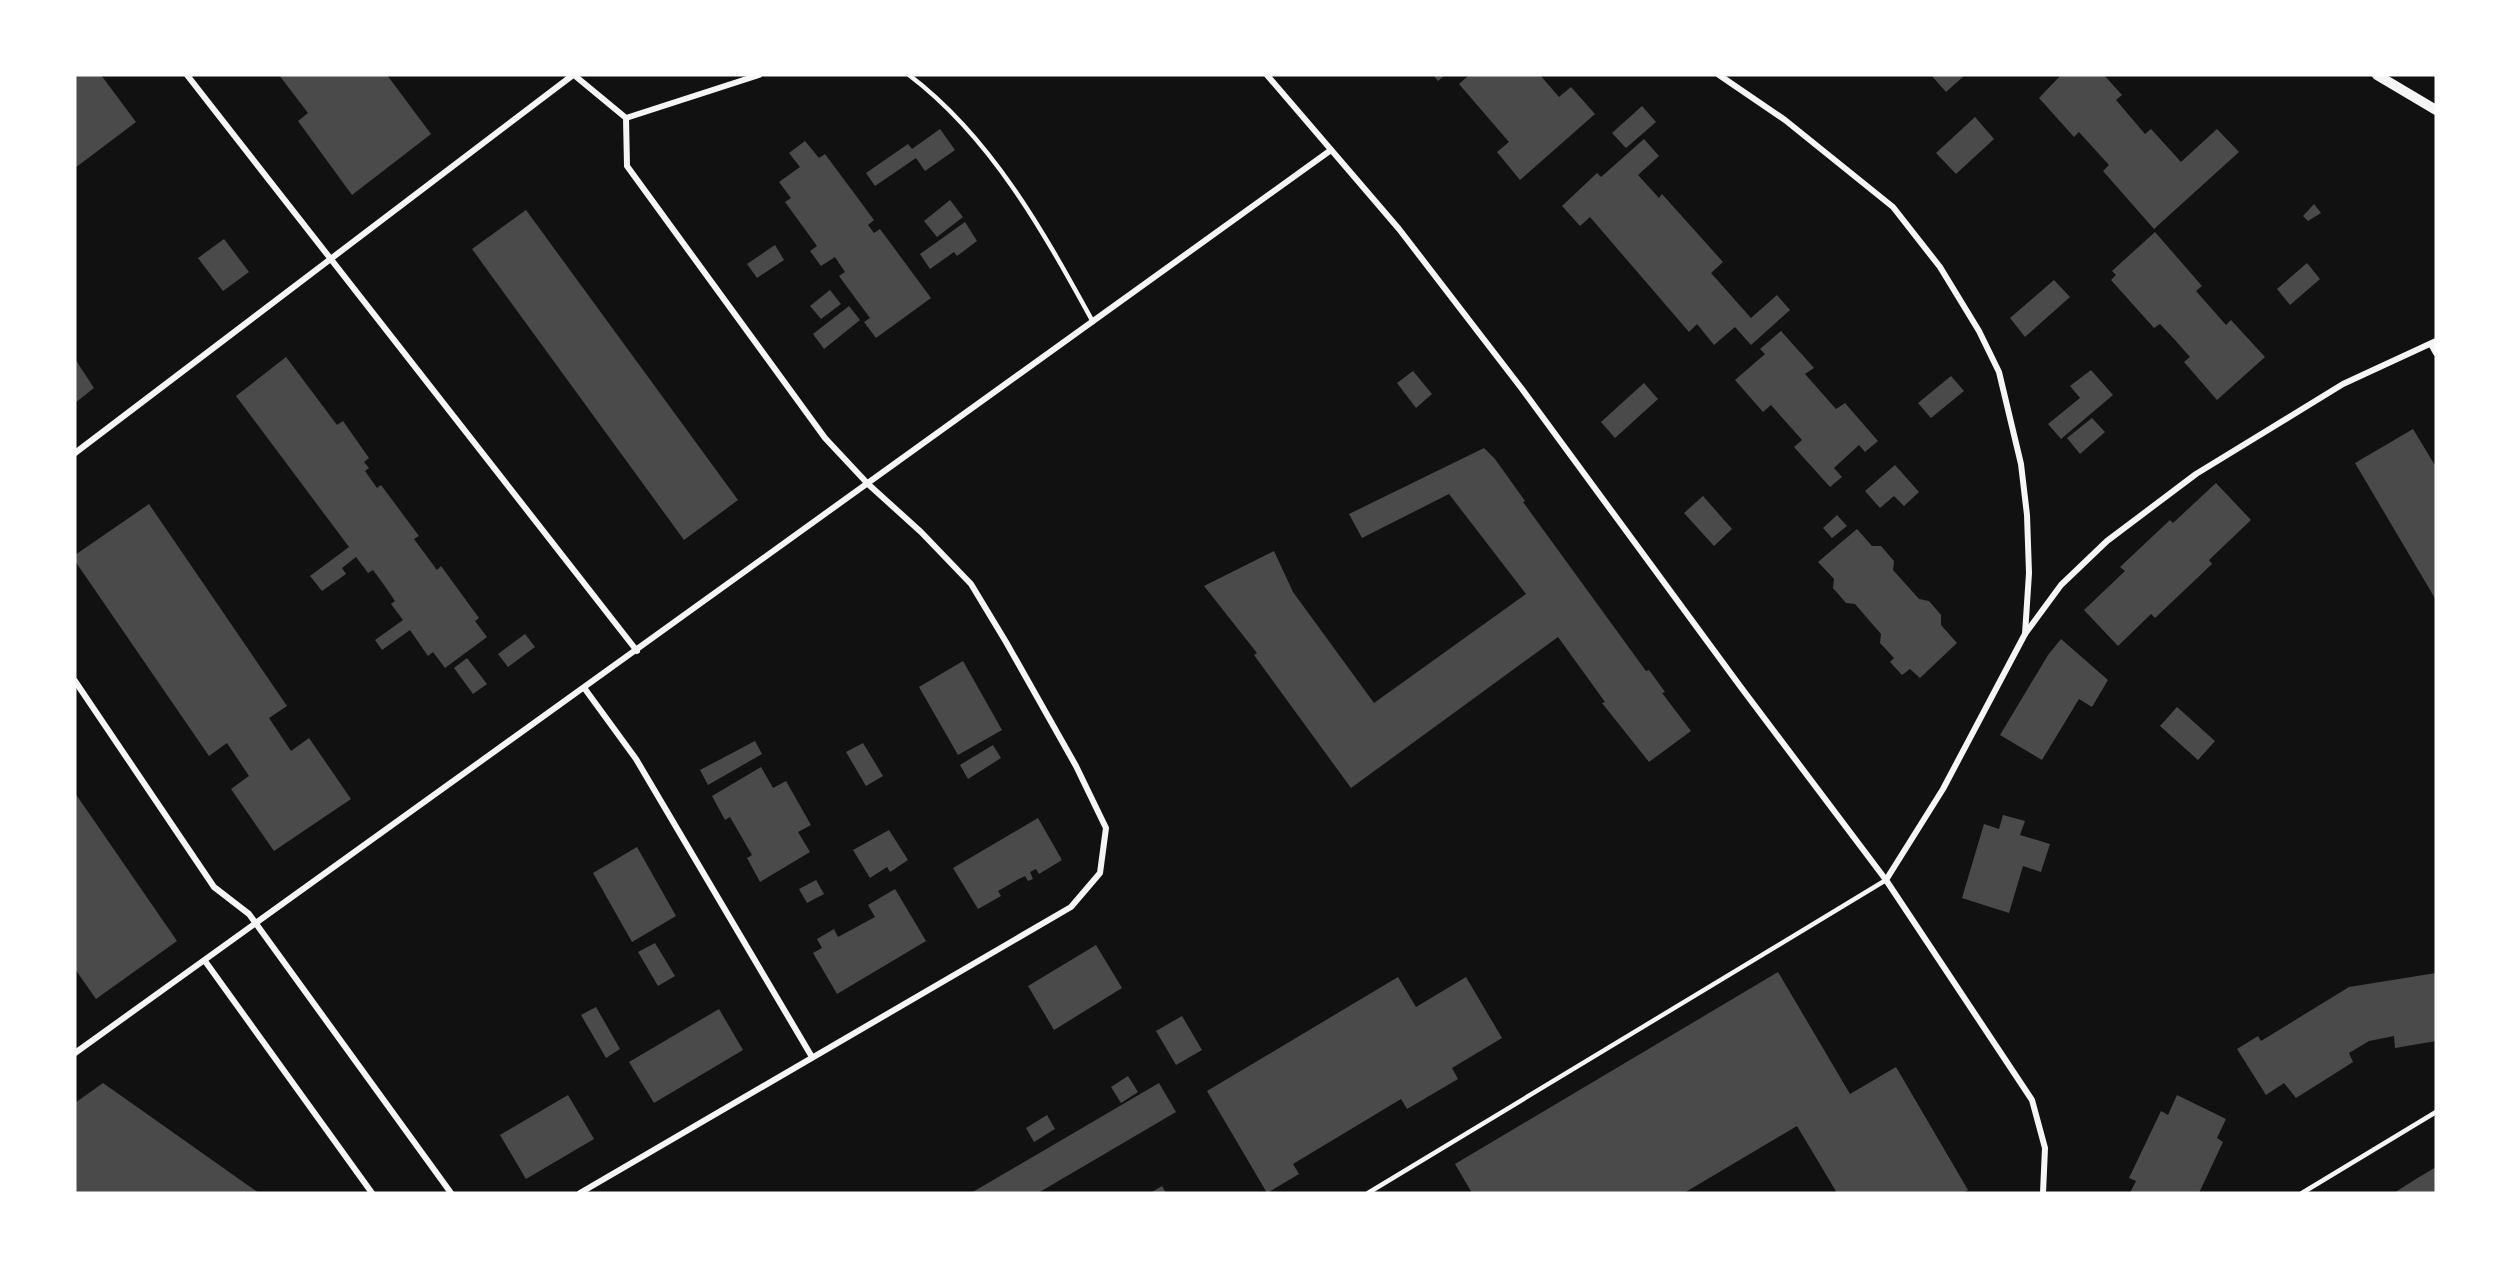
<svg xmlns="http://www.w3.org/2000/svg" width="2511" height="1268" viewBox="0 0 2511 1268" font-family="Manrope,sans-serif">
<rect width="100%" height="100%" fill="#111"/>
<!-- building -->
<g fill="#4a4a4a">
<path d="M75,75H101L136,122L75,168Z"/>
<path d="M279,75H387L431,134L352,195L298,121L308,113Z"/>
<path d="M1433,75H1445L1438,81Z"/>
<path d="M1469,75H1540L1559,97L1571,87L1595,114L1520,180L1497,152L1509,142L1459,84Z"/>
<path d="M1931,75H1965L1946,92Z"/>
<path d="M2061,75H2104L2122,95L2116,100L2145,134L2151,129L2181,162L2217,129L2239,152L2154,229L2103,171L2109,165L2079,132L2074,137L2039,98Z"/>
<path d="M1642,106L1656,122L1626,148L1612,133Z"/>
<path d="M1975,117L1994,139L1956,174L1936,153Z"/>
<path d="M940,129L955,150L925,171L916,158L875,186L866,173L908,144L912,149Z"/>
<path d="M1644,139L1659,156L1638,175L1659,198L1662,194L1723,262L1711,273L1751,318L1777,295L1790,310L1751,345L1735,327L1714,345L1697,324L1689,332L1590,217L1580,226L1562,206L1597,173L1601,177Z"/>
<path d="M805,141L819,158L825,154L874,220L868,225L874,233L880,229L931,298L876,338L864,322L870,318L839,276L845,272L835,257L821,266L810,251L817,246L785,202L791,198L779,182L800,167L789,153Z"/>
<path d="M950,200L963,217L937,237L924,221Z"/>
<path d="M2314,204L2321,213L2308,221L2303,216Z"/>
<path d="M526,210L738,500L684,540L472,249Z"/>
<path d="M965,222L977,241L957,256L954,252L930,269L920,254Z"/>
<path d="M2155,232L2202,286L2196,291L2226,325L2231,320L2265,357L2217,400L2184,362L2190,357L2175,340L2160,324L2154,328L2111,280L2116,275L2112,271Z"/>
<path d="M224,239L249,272L223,291L198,258Z"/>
<path d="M775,245L784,260L757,278L747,264Z"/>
<path d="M2307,263L2320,279L2290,305L2277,289Z"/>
<path d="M2054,280L2070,297L2025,337L2010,318Z"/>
<path d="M830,290L841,304L821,319L810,306Z"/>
<path d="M849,306L860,320L824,349L813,334Z"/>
<path d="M1781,331L1814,368L1805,374L1836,409L1845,403L1878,441L1865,452L1859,445L1834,468L1842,477L1830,487L1794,447L1802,440L1771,405L1763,412L1735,380L1765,354L1760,349Z"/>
<path d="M286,357L337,425L343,421L369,458L364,462L369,468L365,471L377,488L381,485L419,536L414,539L437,570L441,566L479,618L475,621L487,637L445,668L433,652L428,656L410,630L382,650L375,640L403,620L391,604L395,601L384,585L373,570L368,573L356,557L342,568L346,574L322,591L310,576L349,547L236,396Z"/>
<path d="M75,359L94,388L75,403Z"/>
<path d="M2091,370L2113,395L2061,439L2048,424L2080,398L2070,386Z"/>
<path d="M1413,371L1432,394L1416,408L1397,383Z"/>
<path d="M1951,376L1964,391L1931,418L1918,403Z"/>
<path d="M1644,383L1658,399L1615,438L1601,422Z"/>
<path d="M2092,418L2105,432L2080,454L2067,438Z"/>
<path d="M2413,429L2436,467V600L2355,463Z"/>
<path d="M1484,448L1495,459L1525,501L1523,502L1646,671L1649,670L1665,692L1662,693L1691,731L1649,762L1602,703L1605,702L1558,637L1351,788L1254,655L1257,653L1204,586L1274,551L1293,592L1374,703L1526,594L1449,494L1362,538L1349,514Z"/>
<path d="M1895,465L1919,492L1904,506L1894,496L1880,508L1865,491Z"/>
<path d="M2216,483L2251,520L2209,560L2212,564L2155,618L2151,614L2118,646L2084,610L2125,571L2120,567L2170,520L2173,523Z"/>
<path d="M1703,496L1732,529L1714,546L1684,513Z"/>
<path d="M149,504L287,706L269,718L291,751L309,738L351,799L274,851L231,789L249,776L227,743L209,756L75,561V555Z"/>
<path d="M1837,515L1847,526L1832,538L1823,528Z"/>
<path d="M1857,529L1872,546H1881L1894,561L1893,570L1919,599L1929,601L1941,615V625L1957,643L1920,678L1910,669L1902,675L1890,662L1894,658L1880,643L1881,634L1855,604L1846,603L1833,588L1834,579L1818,562Z"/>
<path d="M525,634L535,647L508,667L498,654Z"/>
<path d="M2061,639L2108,680L2092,707L2079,699L2042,760L2000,735L2048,655Z"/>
<path d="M467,658L487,684L473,694L454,668Z"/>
<path d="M963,661L1002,730L958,755L919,687Z"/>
<path d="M2177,707L2215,741L2198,760L2160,726Z"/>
<path d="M755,741L762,754L708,785L700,770Z"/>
<path d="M863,743L883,776L866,786L846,752Z"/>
<path d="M993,745L1001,758L968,779L960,765Z"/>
<path d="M761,767L773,788L786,781L811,825L798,832L810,852L760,882L747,858L752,855L730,817L725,820L712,796Z"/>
<path d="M75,793L177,941L96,999L75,969Z"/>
<path d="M2003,815L2025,821L2020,835L2050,844L2041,872L2023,866L2009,913L1962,898L1984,824L1999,829Z"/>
<path d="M1038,818L1062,860L1039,874L1036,869L1030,872L1033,879L1028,881L1025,876L1017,880L998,891L1001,896L978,909L953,868Z"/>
<path d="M889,830L908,860L890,872L887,867L870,878L853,850Z"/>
<path d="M637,847L676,916L632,942L593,873Z"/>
<path d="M816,880L824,894L807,903L799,889Z"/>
<path d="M895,889L926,941L837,994L813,953L822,948L817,939L834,929L838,937L875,917L868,905Z"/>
<path d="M655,943L675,976L658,986L638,952Z"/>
<path d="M1096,945L1122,988L1054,1030L1028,986Z"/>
<path d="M1778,972L1850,1094L1896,1067L1968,1190L1963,1193H1837L1797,1126L1684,1193H1472L1455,1164Z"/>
<path d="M2436,973V1041L2395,1048L2394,1036L2369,1041L2349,1053L2353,1062L2296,1098L2284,1083L2266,1095L2237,1049L2258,1036L2261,1041L2349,987Z"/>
<path d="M1398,977L1416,1007L1466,977L1502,1038L1452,1068L1458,1079L1407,1109L1401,1099L1293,1164L1299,1174L1267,1193L1207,1091Z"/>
<path d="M596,1007L620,1049L606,1058L581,1015Z"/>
<path d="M719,1009L743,1050L654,1103L629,1062Z"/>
<path d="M1182,1016L1202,1050L1176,1065L1156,1031Z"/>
<path d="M1128,1076L1138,1092L1121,1103L1111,1087Z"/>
<path d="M103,1083L259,1193H75V1103Z"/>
<path d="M1159,1083L1176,1112L1038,1193H971Z"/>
<path d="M568,1095L594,1139L526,1179L500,1135Z"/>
<path d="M2177,1095L2226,1119L2217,1138L2223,1142L2199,1193H2130L2136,1181L2129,1178L2161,1111L2168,1115Z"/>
<path d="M1047,1115L1055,1129L1034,1142L1026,1128Z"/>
<path d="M2436,1167V1193H2394L2416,1179Z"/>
<path d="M1162,1186L1166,1193H1150Z"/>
</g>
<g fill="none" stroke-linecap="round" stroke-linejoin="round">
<!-- service -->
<g stroke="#f5f5f5" stroke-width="4.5">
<path d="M909,75C992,138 1044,233 1093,322"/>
<path d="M1368,1193L1886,880"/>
<path d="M2302,1193L2436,1112"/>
</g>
<!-- minor -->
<g stroke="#f5f5f5" stroke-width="6">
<path d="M187,75L637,651"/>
<path d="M574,75L626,118L759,75"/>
<path d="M1267,75L1399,229L1522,389L1740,686L1886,880L2032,1100L2045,1148L2043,1193"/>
<path d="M1719,75L1785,120L1893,207L1940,267L1979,331L1999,372L2021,464L2027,515L2029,573L2025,634"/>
<path d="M2431,344L2436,353"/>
<path d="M75,453L573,75"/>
<path d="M75,681L214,887L249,914L451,1193"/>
<path d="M585,689L636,759L812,1057"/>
<path d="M1886,880L1943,789L2025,634L2061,585L2107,541L2196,474L2343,384L2436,341"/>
<path d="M205,961L372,1193"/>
<path d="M75,1053L1331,150"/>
<path d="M580,1193L1071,907L1100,873L1106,828L1076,766L1006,642L971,584L921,532L868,484L825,438L627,166L626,118"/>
</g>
<!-- tertiary -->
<path stroke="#f5f5f5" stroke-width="10" d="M2377,75L2436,110"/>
</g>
<!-- border -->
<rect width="2511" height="1268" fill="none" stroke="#ffffff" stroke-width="153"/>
</svg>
